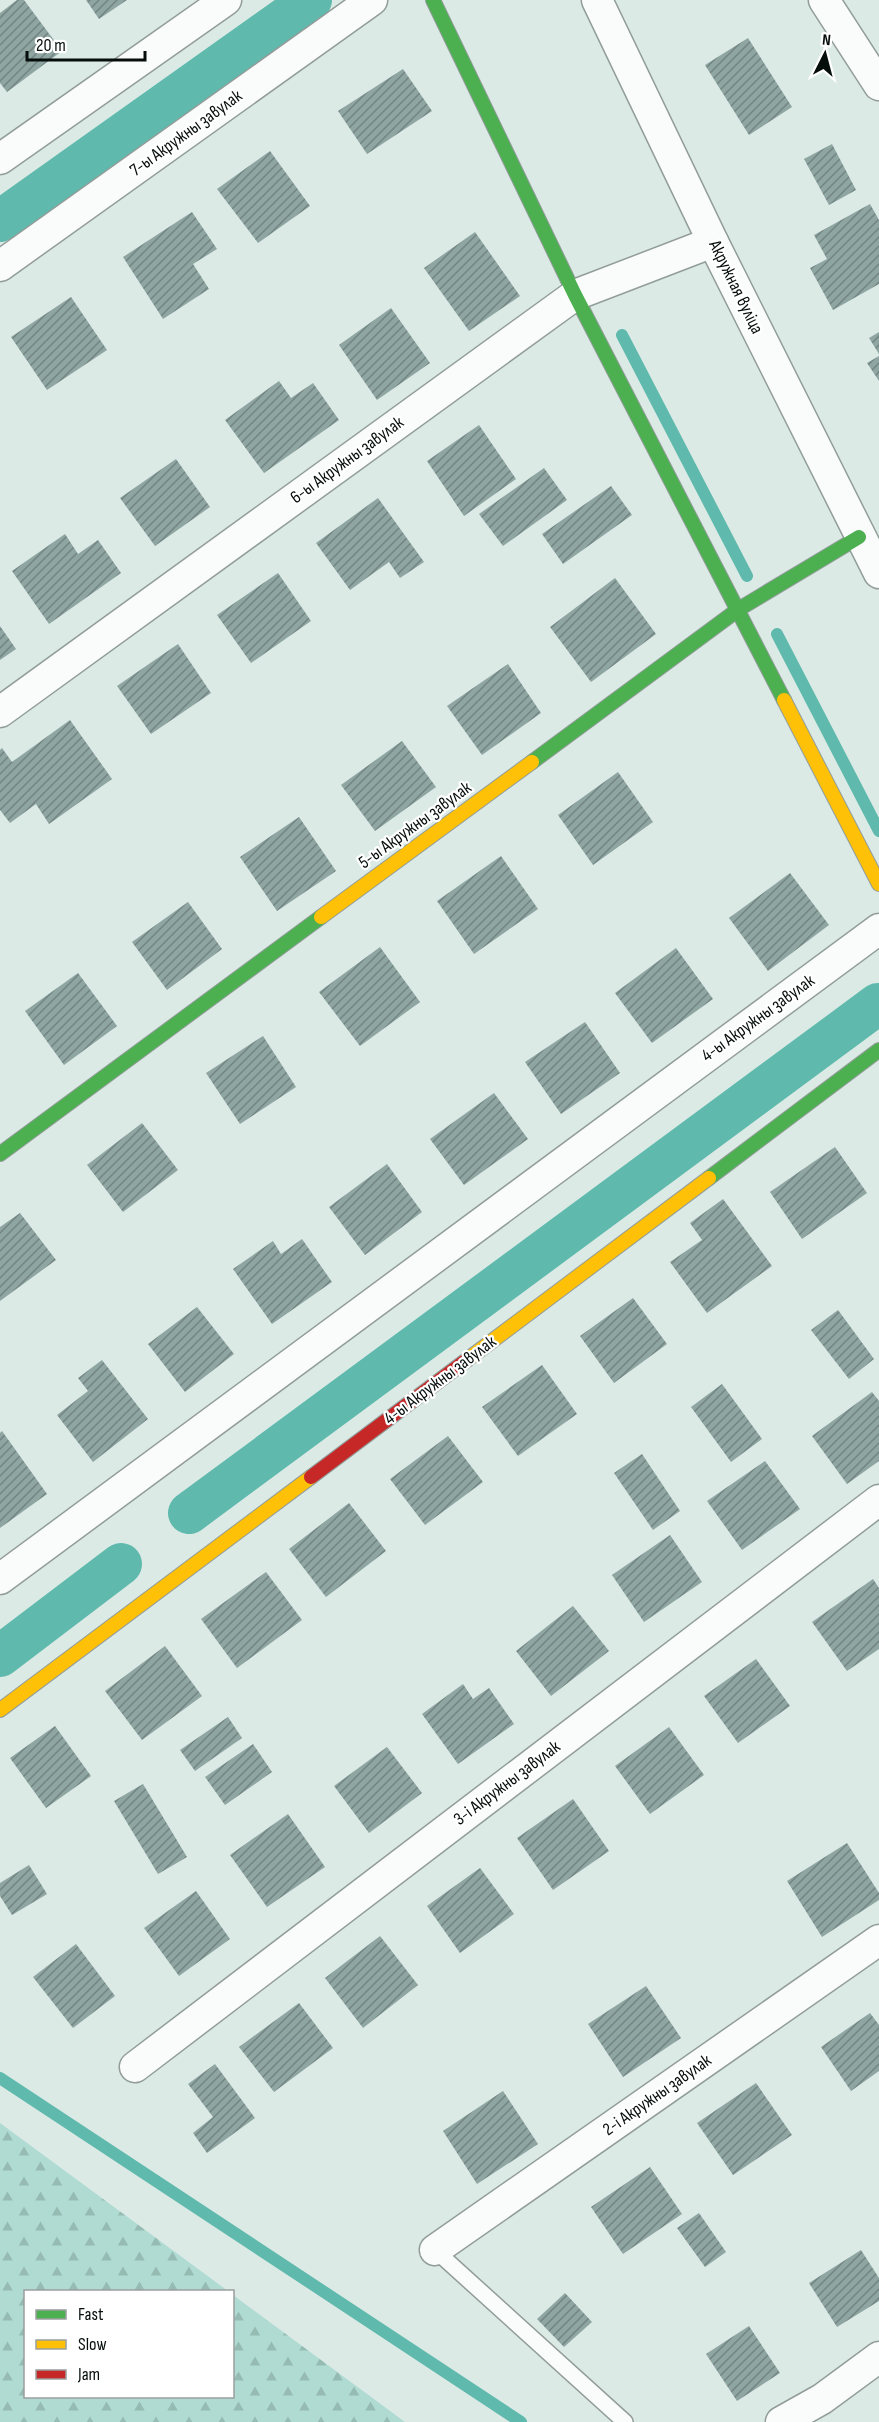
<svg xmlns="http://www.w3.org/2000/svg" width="879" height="2422" viewBox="0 0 879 2422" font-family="'Sofia Sans Condensed',sans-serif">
<defs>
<pattern id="forest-firs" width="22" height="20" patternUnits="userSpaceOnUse" patternTransform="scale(1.5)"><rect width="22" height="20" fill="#afdbd2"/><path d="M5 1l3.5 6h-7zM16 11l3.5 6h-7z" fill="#95bbb3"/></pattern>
<pattern id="building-hatch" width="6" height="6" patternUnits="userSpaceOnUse" patternTransform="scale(1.5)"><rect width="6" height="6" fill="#8ea5a1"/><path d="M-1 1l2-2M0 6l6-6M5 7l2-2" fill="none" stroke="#728582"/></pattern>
</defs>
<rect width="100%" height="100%" fill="#dceae6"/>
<!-- forest -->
<path fill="url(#forest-firs)" d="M0,2123L228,2291L26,2292V2396H232L233,2295L405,2422H0Z"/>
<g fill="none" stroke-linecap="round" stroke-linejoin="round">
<!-- stream -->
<g stroke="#5fbaad" stroke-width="12">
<path d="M622,335L747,576"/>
<path d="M777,634L879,831"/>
<path d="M0,2078L521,2422"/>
</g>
<!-- canal -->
<g stroke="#5fbaad" stroke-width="42">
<path d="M0,221L311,0"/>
<path d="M189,1513L878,1004"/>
<path d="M0,1656L121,1564"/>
</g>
</g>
<!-- building -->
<g fill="url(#building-hatch)">
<path d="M17,0H24L62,51L7,92L0,83V13Z"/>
<path d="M86,0H127L99,19Z"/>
<path d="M748,38L792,107L749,135L705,65Z"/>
<path d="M403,69L432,111L367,154L338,111Z"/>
<path d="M832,144L856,190L829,205L804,159Z"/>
<path d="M270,151L310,206L258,243L217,189Z"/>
<path d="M870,204L879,220V284L833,310L810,268L827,259L814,235Z"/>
<path d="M192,212L217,249L193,264L209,289L163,319L123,257Z"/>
<path d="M475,232L520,296L469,331L424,268Z"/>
<path d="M71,297L107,350L47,390L11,337Z"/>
<path d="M391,308L430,363L377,400L339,345Z"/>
<path d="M879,332V354L869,338Z"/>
<path d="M879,356V381L867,363Z"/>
<path d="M279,381L291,398L313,383L339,420L264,473L225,420Z"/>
<path d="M479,425L516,479L464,516L427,461Z"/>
<path d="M176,459L210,507L155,546L120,498Z"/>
<path d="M544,468L567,500L503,546L479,514Z"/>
<path d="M611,486L632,515L563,564L542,534Z"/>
<path d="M378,498L424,562L400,578L389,562L350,590L316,543Z"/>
<path d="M65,534L78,554L98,540L121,573L49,624L12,571Z"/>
<path d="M278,573L311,621L251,663L217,615Z"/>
<path d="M615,578L656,634L591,682L550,627Z"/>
<path d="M0,626L16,649L0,660Z"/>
<path d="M178,644L211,693L151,734L117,686Z"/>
<path d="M508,664L541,713L482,755L447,706Z"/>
<path d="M70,720L112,779L49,824L36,804L10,823L0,810V750L2,748L12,762Z"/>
<path d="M402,741L436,787L375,831L341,785Z"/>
<path d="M618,772L653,822L593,865L558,815Z"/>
<path d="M299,817L336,871L277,911L240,857Z"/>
<path d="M501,856L538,909L474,954L437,901Z"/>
<path d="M790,873L829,925L768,971L729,918Z"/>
<path d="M188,902L222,949L167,990L132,942Z"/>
<path d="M380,947L420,1002L360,1046L319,992Z"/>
<path d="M676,948L713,999L652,1043L615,993Z"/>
<path d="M78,973L117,1026L64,1065L25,1011Z"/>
<path d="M585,1022L620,1073L561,1114L525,1062Z"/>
<path d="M263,1036L296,1087L240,1124L206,1073Z"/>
<path d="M494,1093L528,1139L464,1185L430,1139Z"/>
<path d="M142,1123L178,1170L123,1212L87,1165Z"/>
<path d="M835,1147L867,1193L802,1239L770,1192Z"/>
<path d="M387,1164L422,1212L365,1255L329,1207Z"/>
<path d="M723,1199L772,1266L707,1313L670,1262L702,1240L690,1223Z"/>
<path d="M20,1213L56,1260L0,1301V1227Z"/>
<path d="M302,1239L332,1282L272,1324L233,1269L273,1241L281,1254Z"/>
<path d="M633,1298L667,1344L614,1383L580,1336Z"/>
<path d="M197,1307L234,1354L185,1392L148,1344Z"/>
<path d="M838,1310L874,1359L849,1379L811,1330Z"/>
<path d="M102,1360L148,1419L93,1462L57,1415L88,1391L78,1378Z"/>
<path d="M542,1365L577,1414L518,1456L482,1407Z"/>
<path d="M722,1384L762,1439L731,1462L691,1407Z"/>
<path d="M872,1392L879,1401V1461L847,1484L812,1436Z"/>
<path d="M2,1431L47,1494L0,1528V1433Z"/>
<path d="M448,1436L483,1482L425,1525L390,1479Z"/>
<path d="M642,1454L680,1511L653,1530L614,1473Z"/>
<path d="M765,1461L800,1509L742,1550L707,1501Z"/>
<path d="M349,1503L386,1551L326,1597L289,1549Z"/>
<path d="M670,1535L702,1582L644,1622L612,1575Z"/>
<path d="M266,1572L302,1620L237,1668L201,1619Z"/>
<path d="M873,1579L879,1588V1649L847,1671L812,1622Z"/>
<path d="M573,1606L609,1651L551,1696L516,1651Z"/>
<path d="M165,1646L202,1696L142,1740L105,1691Z"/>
<path d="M756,1659L790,1706L738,1743L704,1696Z"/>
<path d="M463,1684L473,1699L489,1688L514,1724L458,1764L422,1714Z"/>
<path d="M228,1717L242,1738L195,1771L180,1750Z"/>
<path d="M55,1726L91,1776L46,1808L10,1758Z"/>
<path d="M669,1727L704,1775L650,1814L615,1766Z"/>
<path d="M253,1744L272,1772L225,1805L205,1777Z"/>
<path d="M387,1747L422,1793L369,1833L334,1786Z"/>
<path d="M143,1784L187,1857L158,1874L114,1801Z"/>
<path d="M573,1799L609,1851L553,1890L517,1838Z"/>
<path d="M288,1814L325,1867L267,1907L230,1855Z"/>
<path d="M847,1843L879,1893V1900L822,1937L787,1881Z"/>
<path d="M29,1865L47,1894L12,1915L0,1896V1883Z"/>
<path d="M480,1868L514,1914L460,1953L427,1906Z"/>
<path d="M196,1891L230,1939L179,1976L144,1928Z"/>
<path d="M380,1936L418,1985L363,2028L325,1978Z"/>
<path d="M76,1944L115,1996L73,2028L33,1977Z"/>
<path d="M646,1986L681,2038L623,2077L588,2024Z"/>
<path d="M299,2003L333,2048L274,2092L239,2047Z"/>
<path d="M870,2013L879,2025V2071L851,2091L821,2047Z"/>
<path d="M215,2064L255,2118L207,2153L193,2133L213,2117L188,2084Z"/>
<path d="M756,2083L792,2135L733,2175L697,2123Z"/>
<path d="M503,2091L538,2144L477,2184L443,2131Z"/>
<path d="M650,2167L682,2214L623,2254L591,2207Z"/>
<path d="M699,2213L726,2252L705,2267L677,2228Z"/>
<path d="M861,2250L879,2278V2301L837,2327L809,2283Z"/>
<path d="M565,2293L592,2322L564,2347L537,2319Z"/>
<path d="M749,2326L780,2373L737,2401L706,2354Z"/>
</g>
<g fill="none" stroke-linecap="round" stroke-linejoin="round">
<defs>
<path id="lane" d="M435,2250L625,2422"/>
<g id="street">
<path d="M597,0L713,242L879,573"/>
<path d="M824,0L879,85"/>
<path d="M0,159L226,0"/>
<path d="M0,266L372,0"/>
<path d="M0,712L575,295L713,242"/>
<path d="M0,1579L879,929"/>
<path d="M135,2067L879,1500"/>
<path d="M435,2250L879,1940"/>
<path d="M781,2422L822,2399L879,2357"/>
</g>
<g id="fast">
<path d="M433,0L575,295L784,700"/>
<path d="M532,762L739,609L859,537"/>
<path d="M0,1154L321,917"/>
<path d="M709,1178L879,1050"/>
</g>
<g id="slow">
<path d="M784,700L879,884"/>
<path d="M321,917L532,762"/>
<path d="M468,1359L709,1178"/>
<path d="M0,1710L311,1477"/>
</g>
<path id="jam" d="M311,1477L468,1359"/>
</defs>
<!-- lane casing -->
<use href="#lane" stroke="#929d9a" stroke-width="18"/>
<!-- street casing -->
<use href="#street" stroke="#929d9a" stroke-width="33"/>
<!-- fast casing -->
<use href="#fast" stroke="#929d9a" stroke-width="16"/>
<!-- slow casing -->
<use href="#slow" stroke="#929d9a" stroke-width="16"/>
<!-- jam casing -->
<use href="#jam" stroke="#929d9a" stroke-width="16"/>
<!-- lane -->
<use href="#lane" stroke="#fafcfb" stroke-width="15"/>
<!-- street -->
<use href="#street" stroke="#fafcfb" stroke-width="30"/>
<!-- fast -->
<use href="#fast" stroke="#4caf50" stroke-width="14"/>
<!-- slow -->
<use href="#slow" stroke="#ffc107" stroke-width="14"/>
<!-- jam -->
<use href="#jam" stroke="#c62828" stroke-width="14"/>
</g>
<g text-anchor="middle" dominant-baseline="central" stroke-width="4.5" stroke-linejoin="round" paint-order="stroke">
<!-- street labels -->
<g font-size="18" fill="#060e0c" stroke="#fff">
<text transform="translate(186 133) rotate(-36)">7-ы Акружны завулак</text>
<text transform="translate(736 287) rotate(64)">Акружная вуліца</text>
<text transform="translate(347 460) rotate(-36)">6-ы Акружны завулак</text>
<text transform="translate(415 825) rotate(-36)">5-ы Акружны завулак</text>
<text transform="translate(758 1018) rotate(-36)">4-ы Акружны завулак</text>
<text transform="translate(440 1380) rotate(-37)">4-ы Акружны завулак</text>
<text transform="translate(507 1783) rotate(-37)">3-і Акружны завулак</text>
<text transform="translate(657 2095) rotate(-35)">2-і Акружны завулак</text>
</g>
</g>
<!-- legend -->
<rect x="24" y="2290" width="210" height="108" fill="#ffffff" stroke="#9b9f9e" stroke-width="1.5"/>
<rect x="36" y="2310" width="30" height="9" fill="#4caf50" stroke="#9b9f9e" stroke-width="1.5"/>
<text x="78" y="2320" font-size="18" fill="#060e0c">Fast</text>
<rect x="36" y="2340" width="30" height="9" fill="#ffc107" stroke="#9b9f9e" stroke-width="1.5"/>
<text x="78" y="2350" font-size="18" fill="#060e0c">Slow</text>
<rect x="36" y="2370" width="30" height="9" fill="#c62828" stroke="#9b9f9e" stroke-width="1.5"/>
<text x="78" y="2380" font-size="18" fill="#060e0c">Jam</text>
<!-- north arrow -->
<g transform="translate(825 54) rotate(6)" stroke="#ffffff" stroke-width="4.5" paint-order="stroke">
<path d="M0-4.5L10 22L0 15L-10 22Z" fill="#060e0c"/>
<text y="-9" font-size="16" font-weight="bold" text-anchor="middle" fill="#060e0c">N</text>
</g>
<!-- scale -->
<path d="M27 51v9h118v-9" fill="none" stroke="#060e0c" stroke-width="3"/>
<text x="36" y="51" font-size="18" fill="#060e0c" stroke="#ffffff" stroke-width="4.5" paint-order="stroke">20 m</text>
</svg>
